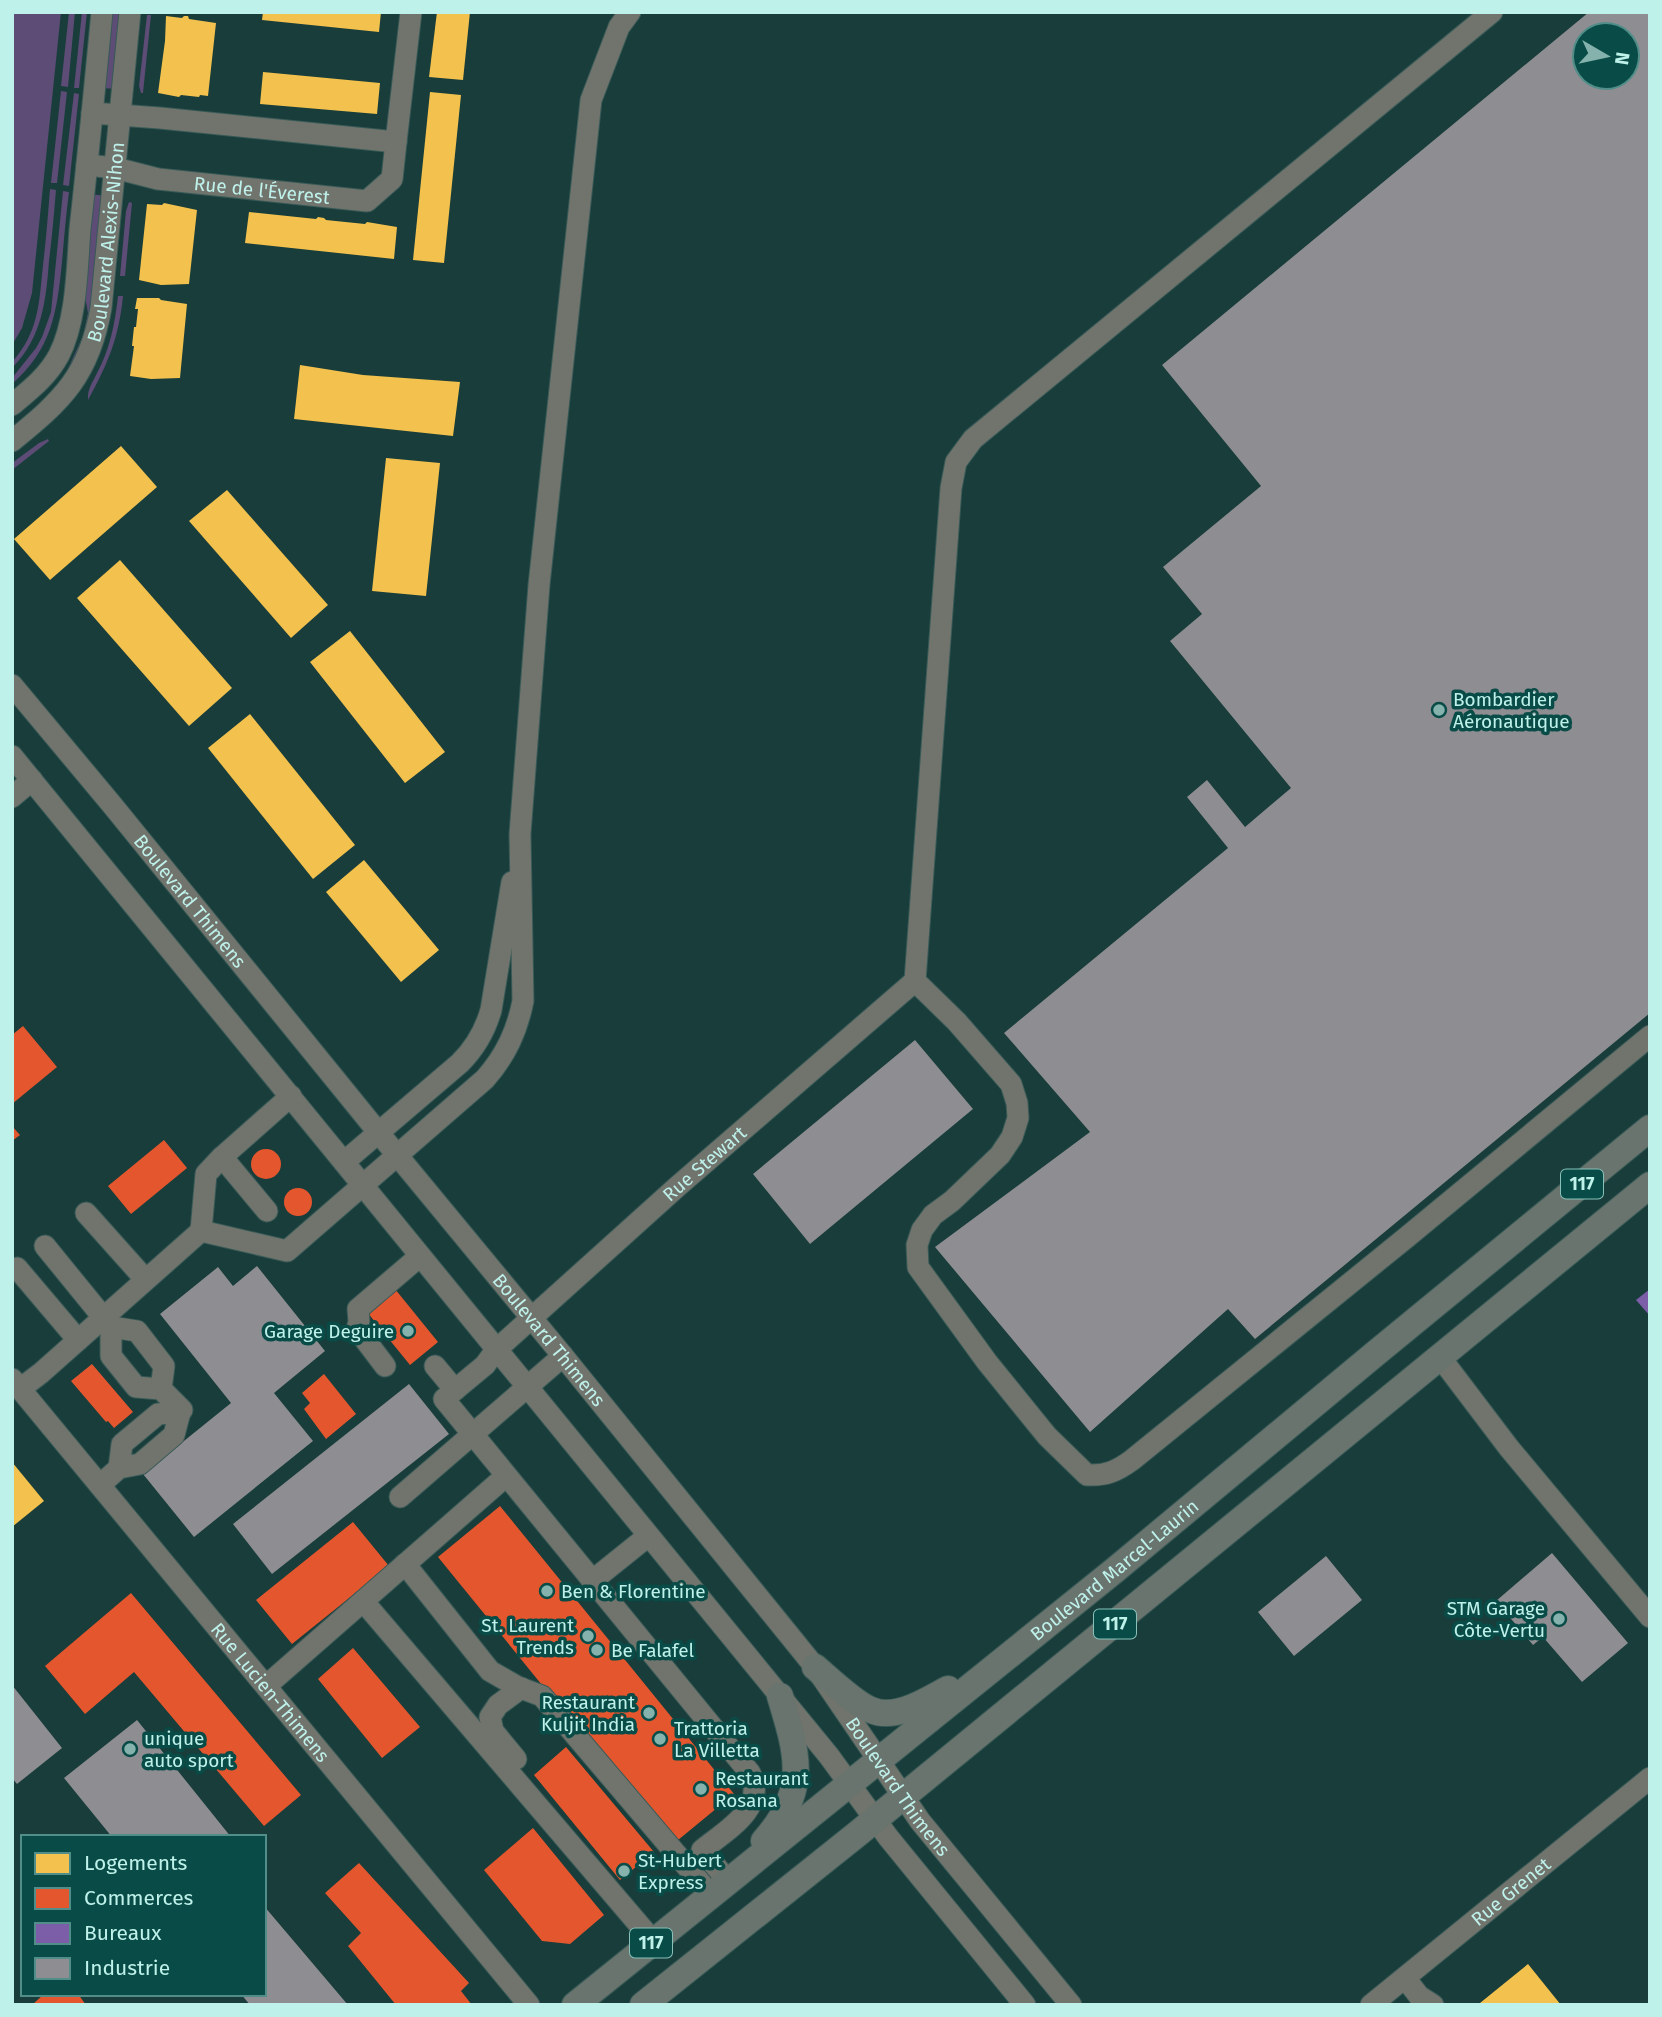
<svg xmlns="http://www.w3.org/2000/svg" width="1662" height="2017" viewBox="0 0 1662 2017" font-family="'Fira Sans',sans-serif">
<rect width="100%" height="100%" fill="#183d3a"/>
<!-- green -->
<g fill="#5c4c76">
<path d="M12,12H61L32,293L22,328L12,345Z"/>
<path d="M69,12H75L68,87L61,86Z"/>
<path d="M82,12H87L79,88H74Z"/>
<path d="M108,12H126L118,89L100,88Z"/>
<path d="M147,15H151L143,93H141L139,86Z"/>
<path d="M61,91L67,92L57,183H51Z"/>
<path d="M74,93L79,94L69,186L63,185Z"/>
<path d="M50,189L56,190C54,214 52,238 49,261C46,301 42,338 12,368V362C39,332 39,303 43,265C46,240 48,215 50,189Z"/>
<path d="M63,191L69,192C66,215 64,239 62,262C57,312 52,349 12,384V378L36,348L42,337L51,312Z"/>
<path d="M89,194L107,196L94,314L72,374L67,371L83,336L88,313L84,291Z"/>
<path d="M129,202L132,203L125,276H120L126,211Z"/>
<path d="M118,296H123C119,337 108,364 88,400C87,389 93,382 97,373C110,349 115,323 118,296Z"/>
<path d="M48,439L49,441L12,470V463L39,443Z"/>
</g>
<!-- homes -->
<g fill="#f2c14e">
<path d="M263,12H381L379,32L262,20Z"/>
<path d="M437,12H470L463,80L429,77Z"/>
<path d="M166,16L182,18L184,16H188L189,19L216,23L208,96L200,95L199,97L181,95L179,97L158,93L165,41Z"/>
<path d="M263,72L380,83L377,114L260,104Z"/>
<path d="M430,92L461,95L444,263L413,260Z"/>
<path d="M164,203L197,210L189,284L161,285L139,280L147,204L162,205Z"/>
<path d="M249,212L316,219L318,217L324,218L326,220L365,224L367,222L397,227L394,259L245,243Z"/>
<path d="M137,298H159L161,300L187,304L180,378L151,379L130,376L134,346H132L134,327H136L138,309H135Z"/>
<path d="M300,365L363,375L460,382L453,436L294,419Z"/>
<path d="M121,446L157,487L50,580L14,539Z"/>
<path d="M386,458L440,463L426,596L372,591Z"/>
<path d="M227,490L328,605L291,638L189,521Z"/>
<path d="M120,560L232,688L189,726L77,598Z"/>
<path d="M350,631L445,752L405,783L310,662Z"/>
<path d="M250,714L355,845L313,879L208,748Z"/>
<path d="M364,860L439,950L401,982L326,892Z"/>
<path d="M12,1462L44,1501L12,1527Z"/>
<path d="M1528,1964L1561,2005H1482L1480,2003Z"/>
</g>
<!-- shops -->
<g fill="#e4572e">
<path d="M23,1026L57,1067L12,1104V1035Z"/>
<path d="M12,1126L20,1135L12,1141Z"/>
<path d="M164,1140L187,1168L131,1214L108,1186Z"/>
<circle cx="266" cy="1164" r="15"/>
<circle cx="298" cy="1202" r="14"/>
<path d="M395,1289L438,1342L410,1365L367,1312Z"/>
<path d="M92,1364L133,1412L114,1428L108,1421L106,1422L71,1381Z"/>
<path d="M324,1374L356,1414L326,1439L304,1409L310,1403L302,1393Z"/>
<path d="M500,1506L734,1794L672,1845L438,1557Z"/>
<path d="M353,1522L389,1566L292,1644L256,1600Z"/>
<path d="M131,1593L301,1795L264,1826L134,1672L85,1714L45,1666Z"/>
<path d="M353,1648L420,1727L382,1758L318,1679Z"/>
<path d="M566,1747L654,1852L620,1880L534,1775Z"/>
<path d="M533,1828L604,1915L570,1944L542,1941L484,1870Z"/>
<path d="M359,1863L469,1983L461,1991L472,2005H396L348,1946L361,1933L325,1893Z"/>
<path d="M44,1994H78L86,2005H32Z"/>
</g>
<!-- offices -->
<path fill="#7b5ea7" d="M1650,1289V1316L1636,1300Z"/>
<!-- industry -->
<g fill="#8d8d92" fill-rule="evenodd">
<path d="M1589,12H1650V1013L1255,1339L1228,1309L1090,1432L935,1247L1090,1132L1004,1033L1228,848L1187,797L1207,780L1245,827L1291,788L1170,641L1202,614L1163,567L1261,486L1162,365ZM1585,35H1627V77H1585Z"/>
<path d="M915,1040L973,1109L810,1244L753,1174Z"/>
<path d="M257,1266L325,1351L274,1393L313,1441L194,1537L143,1474L231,1403L160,1314L218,1267L233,1286Z"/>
<path d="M409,1384L449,1434L272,1574L233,1524Z"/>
<path d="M1552,1553L1628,1643L1582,1682L1543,1637L1533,1645L1496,1601Z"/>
<path d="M1326,1556L1362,1600L1294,1656L1258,1612Z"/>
<path d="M12,1685L62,1748L17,1784L12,1778Z"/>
<path d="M137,1720L231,1837H112L64,1778Z"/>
<path d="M264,1906L348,2005H250L241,1994H264Z"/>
</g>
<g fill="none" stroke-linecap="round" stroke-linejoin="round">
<defs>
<g id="minor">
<path d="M1492,12L973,439L956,462L951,488L915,981L957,1022L1011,1084L1017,1103L1018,1118L1012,1137L1000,1155L952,1201L933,1215L922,1230L917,1245L918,1267L987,1362L1047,1436L1087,1475C1106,1476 1117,1471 1132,1460L1407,1237L1650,1036"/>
<path d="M396,142L411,12"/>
<path id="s1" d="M87,165L115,168L158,179L367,201L392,179L396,142L160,118L92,113"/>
<path d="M12,405C30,390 48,376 59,355C77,320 77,268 80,229C88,157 95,85 102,12"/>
<path id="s2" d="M12,441C63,400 89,375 101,308L130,12"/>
<path id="s3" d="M12,685L113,806L378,1132L563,1356L815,1667L920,1821L1071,2005"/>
<path d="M12,756L829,1756L888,1837L1025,2005"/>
<path d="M12,797L32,780"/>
<path d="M222,1157L267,1211"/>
<path d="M344,1162L460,1063C476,1047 485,1031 491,1010L512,882"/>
<path d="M86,1213L145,1279"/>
<path d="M201,1231L206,1174L222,1157L291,1096"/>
<path d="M45,1246L111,1327V1356L136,1387L161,1389L182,1410L180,1412"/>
<path d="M17,1268L78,1340"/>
<path d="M111,1327L137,1331L164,1366L161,1389"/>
<path d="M1440,1357L1509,1448L1650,1617"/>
<path d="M385,1366L357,1329L359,1322L358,1309L420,1256"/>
<path d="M435,1366L455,1390"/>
<path id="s4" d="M12,1379L529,2005"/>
<path d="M20,1389L41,1373L201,1231L287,1251L485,1079C506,1055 517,1031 523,1001L520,834L539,585L591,100L619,27L630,12"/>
<path d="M100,1485L119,1468L140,1464L174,1435L180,1412L158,1414L122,1444L119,1468"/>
<path d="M400,1497L563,1356"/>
<path d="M405,1564L490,1671L518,1687L542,1696L711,1895"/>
<path d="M592,1581L648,1536"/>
<path d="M363,1601L653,1941"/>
<path d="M266,1686L506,1476"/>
<path d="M516,1759L493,1731L490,1717L498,1705L521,1688"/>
<path id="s5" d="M728,1881L702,1850C725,1831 768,1808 750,1773L444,1399L485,1365L496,1350L678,1186L915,981"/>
<path d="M1405,1978L1419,1996L1433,2005"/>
<path id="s6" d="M1371,2005L1650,1778"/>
</g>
<g id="major">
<path d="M815,1667C829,1679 855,1704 871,1710C896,1721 927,1700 948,1689"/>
<path d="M764,1841C809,1790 798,1755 780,1696"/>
<path id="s7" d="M575,2005L1115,1570L1376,1353L1650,1128"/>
<path d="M643,2005L856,1835L1650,1185"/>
</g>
</defs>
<!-- minor casing -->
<use href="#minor" stroke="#395a57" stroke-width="23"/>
<!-- major casing -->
<use href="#major" stroke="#395a57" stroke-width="28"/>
<!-- minor -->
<use href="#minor" stroke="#71746d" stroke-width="21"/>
<!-- major -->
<use href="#major" stroke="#68746d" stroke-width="26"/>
</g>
<!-- markers -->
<g fill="#85b2ad" stroke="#094c47" stroke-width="2.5">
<circle cx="1439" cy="710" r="7"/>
<circle cx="408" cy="1331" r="7"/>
<circle cx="547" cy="1591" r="7"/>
<circle cx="1559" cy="1619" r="7"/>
<circle cx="588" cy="1636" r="7"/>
<circle cx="597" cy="1650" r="7"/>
<circle cx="649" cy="1713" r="7"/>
<circle cx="660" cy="1739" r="7"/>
<circle cx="130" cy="1749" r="7"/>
<circle cx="701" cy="1789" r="7"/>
<circle cx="624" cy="1871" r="7"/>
</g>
<g text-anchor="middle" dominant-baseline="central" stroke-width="7" stroke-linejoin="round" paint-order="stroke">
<!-- shield labels -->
<g fill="#094c47" stroke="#88c0ba" stroke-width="2">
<rect x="1561" y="1169.5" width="42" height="29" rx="5"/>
<rect x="1094" y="1609.5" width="42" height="29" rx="5"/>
<rect x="630" y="1928.5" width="42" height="29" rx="5"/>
</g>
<g font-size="18" font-weight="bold" fill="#bff1eb">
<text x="1582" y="1184">117</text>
<text x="1115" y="1624">117</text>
<text x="651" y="1943">117</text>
</g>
<!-- street labels -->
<g font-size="19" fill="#bff1eb" stroke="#094c47">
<text stroke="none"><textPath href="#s1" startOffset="177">Rue de l'Éverest</textPath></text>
<text stroke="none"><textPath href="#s2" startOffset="231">Boulevard Alexis-Nihon</textPath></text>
<text stroke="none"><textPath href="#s3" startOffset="280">Boulevard Thimens</textPath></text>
<text stroke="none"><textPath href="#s5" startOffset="975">Rue Stewart</textPath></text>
<text stroke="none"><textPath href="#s3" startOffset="847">Boulevard Thimens</textPath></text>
<text stroke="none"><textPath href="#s7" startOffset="693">Boulevard Marcel-Laurin</textPath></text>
<text stroke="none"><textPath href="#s4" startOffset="406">Rue Lucien-Thimens</textPath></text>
<text stroke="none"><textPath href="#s3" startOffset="1414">Boulevard Thimens</textPath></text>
<text stroke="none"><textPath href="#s6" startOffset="180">Rue Grenet</textPath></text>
</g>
<!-- poi labels -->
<g font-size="19" fill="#bff1eb" stroke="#094c47" text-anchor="start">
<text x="1453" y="699">Bombardier<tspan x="1453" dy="22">Aéronautique</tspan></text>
<text x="394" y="1331" text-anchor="end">Garage Deguire</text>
<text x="561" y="1591">Ben &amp; Florentine</text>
<text x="1545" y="1608" text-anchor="end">STM Garage<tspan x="1545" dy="22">Côte-Vertu</tspan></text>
<text x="574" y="1625" text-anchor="end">St. Laurent<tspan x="574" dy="22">Trends</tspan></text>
<text x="611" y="1650">Be Falafel</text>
<text x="635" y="1702" text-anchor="end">Restaurant<tspan x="635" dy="22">Kuljit India</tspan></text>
<text x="674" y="1728">Trattoria<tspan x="674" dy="22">La Villetta</tspan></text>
<text x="144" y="1738">unique<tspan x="144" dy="22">auto sport</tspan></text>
<text x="715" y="1778">Restaurant<tspan x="715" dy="22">Rosana</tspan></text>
<text x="638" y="1860">St-Hubert<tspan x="638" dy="22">Express</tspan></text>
</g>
</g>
<!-- border -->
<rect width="1662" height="2017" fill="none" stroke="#bff1eb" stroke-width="28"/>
<!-- legend -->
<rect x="21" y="1835" width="245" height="161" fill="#094c47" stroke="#528e89" stroke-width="2"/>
<rect x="35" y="1853" width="35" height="21" fill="#f2c14e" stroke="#528e89" stroke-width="2"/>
<text x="84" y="1870" font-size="21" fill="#bff1eb">Logements</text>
<rect x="35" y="1888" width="35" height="21" fill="#e4572e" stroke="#528e89" stroke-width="2"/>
<text x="84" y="1905" font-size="21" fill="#bff1eb">Commerces</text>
<rect x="35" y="1923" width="35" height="21" fill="#7b5ea7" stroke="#528e89" stroke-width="2"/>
<text x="84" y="1940" font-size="21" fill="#bff1eb">Bureaux</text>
<rect x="35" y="1958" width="35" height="21" fill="#8d8d92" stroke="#528e89" stroke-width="2"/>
<text x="84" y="1975" font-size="21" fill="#bff1eb">Industrie</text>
<!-- north arrow -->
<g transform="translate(1606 56) rotate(99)"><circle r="33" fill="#094c47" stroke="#528e89" stroke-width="2"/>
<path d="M0-5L12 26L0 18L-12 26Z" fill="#85b2ad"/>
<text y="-10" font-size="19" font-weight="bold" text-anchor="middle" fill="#bff1eb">N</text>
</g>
</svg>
